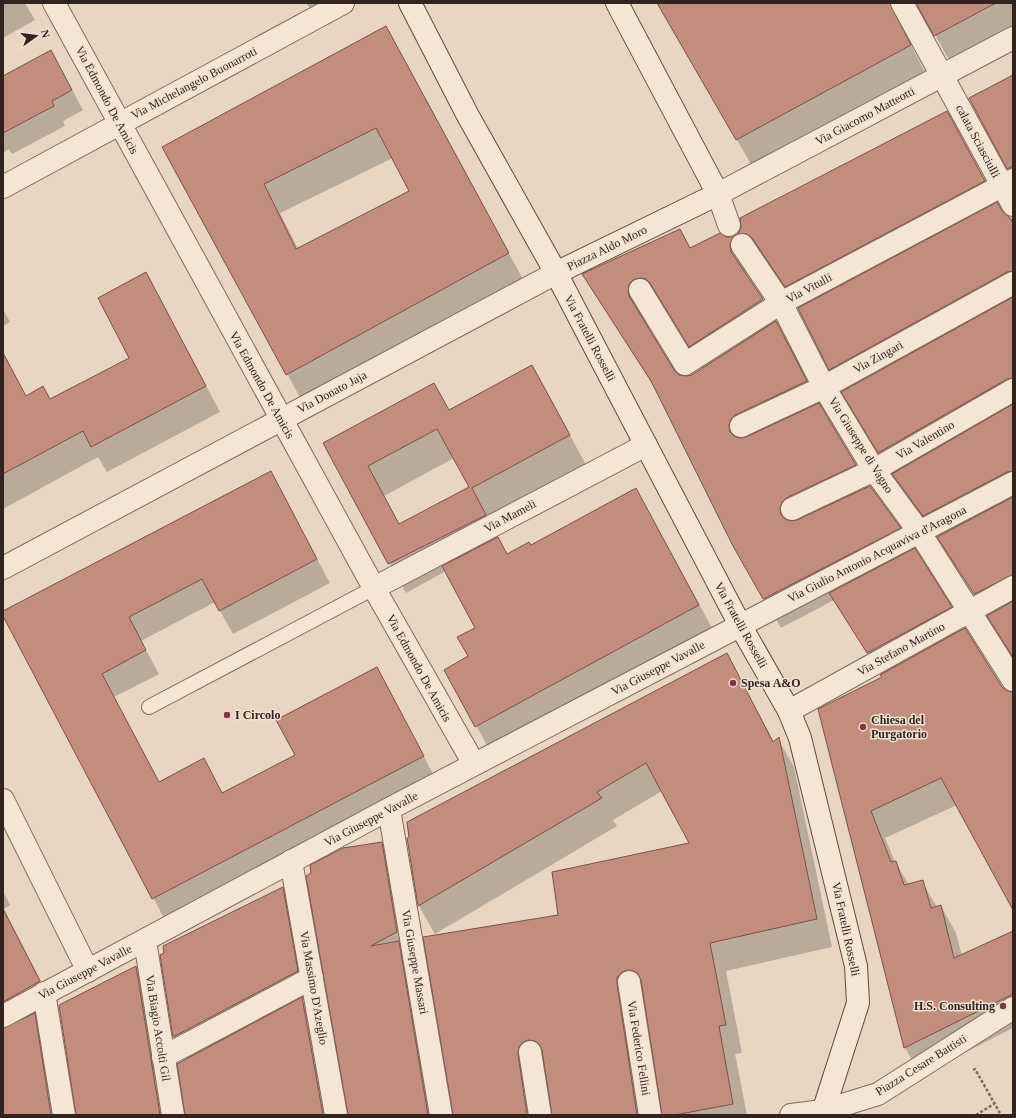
<svg xmlns="http://www.w3.org/2000/svg" width="1016" height="1118" viewBox="0 0 1016 1118" font-family="Georgia,serif">
<rect width="100%" height="100%" fill="#e8d6c3"/>
<!-- shadow -->
<g fill="#0003" fill-rule="evenodd">
<path d="M3,3H25L35,20L3,38Z"/>
<path d="M306,3H317L310,8Z"/>
<path d="M658,3H1013V29L950,62L928,22L918,17L904,30L906,36L925,72L752,166Z"/>
<path d="M403,57L525,283L303,403L164,147ZM393,158L410,192L298,249L280,213Z"/>
<path d="M62,71L83,110L63,121L65,126L12,154L9,149L3,153V77Z"/>
<path d="M1013,77V177L970,99Z"/>
<path d="M963,141L1000,208L1006,217L1013,218V657L941,541L939,542L909,501L896,478L895,479L830,369L802,314L770,267L765,262H756L739,234Z"/>
<path d="M726,238H733L749,267L746,275L793,351L823,411L868,488L900,528L1002,688L1007,692L1013,693V908L957,805L885,838L895,862L909,885L922,882L937,907L941,906L956,933L962,956L1013,932V1028L921,1075L905,1048L819,710L883,678L834,600L781,628L734,545L659,395L583,275ZM663,308L669,313L703,369L692,375L686,377L679,376L674,371L644,321L645,314Z"/>
<path d="M146,273L220,412L107,472L98,457L3,509V352L26,396L50,400L131,358Z"/>
<path d="M3,309L10,322L3,326Z"/>
<path d="M549,396L586,465L488,518L507,555L531,546L652,519L716,635L493,756L445,670L469,657L476,628L446,571L406,593L324,444L449,411ZM454,458L470,487L400,525L384,496Z"/>
<path d="M283,495L330,583L233,634L215,602L141,641L159,674L114,697L159,783L222,794L296,755L390,691L436,780L166,922L3,612Z"/>
<path d="M727,655L774,742L778,739L794,767L832,947L726,971L742,1053L735,1054L747,1115H663L645,998H643L638,1000L648,1115H553L546,1068H544L538,1071L539,1115H454L559,916L690,844L662,791L613,820L617,826L435,934L419,906L408,839Z"/>
<path d="M381,843L398,871L439,1115H349Z"/>
<path d="M283,889L296,911L311,995L302,999L318,1027L334,1115H185L187,1060L174,1037L161,955Z"/>
<path d="M3,891L10,905L4,909L56,1010L62,1115H3Z"/>
<path d="M136,968L152,996L171,1115H77Z"/>
</g>
<!-- building -->
<g fill="#c28d7d" stroke="#7c5045" fill-rule="evenodd">
<path d="M657,3H890L911,45L736,140Z"/>
<path d="M916,3H996L934,36Z"/>
<path d="M386,26L509,253L286,375L162,147ZM376,128L409,191L296,249L264,184Z"/>
<path d="M51,50L72,90L52,101L54,106L3,133V76Z"/>
<path d="M1013,75V166L1007,169L969,98Z"/>
<path d="M947,111L985,181L785,287L752,238L747,234H738L741,227L740,218Z"/>
<path d="M997,202L1002,211L1009,217L1013,223V271L1007,272L829,370L798,308Z"/>
<path d="M680,229L690,248L720,233L726,237H733L730,245L731,252L763,299L689,347L650,283L646,279L640,278L633,280L629,284L628,291L629,296L674,370L679,375L686,376L692,375L776,321L807,381L735,415L731,419L729,425L730,432L734,436L740,438L746,437L819,403L856,465L786,498L782,502L780,508L781,515L785,519L791,521L797,520L870,486L901,528L763,599L733,546L651,381L582,274Z"/>
<path d="M146,272L206,386L91,447L83,431L3,474V353L26,396L43,386L50,399L129,358L98,298Z"/>
<path d="M1013,297V378L1007,379L878,453L841,392Z"/>
<path d="M532,365L570,435L472,488L486,515L388,564L323,443L434,383L449,410ZM437,429L469,487L399,524L368,466Z"/>
<path d="M1013,404V471L1007,472L923,516L892,474Z"/>
<path d="M271,471L317,559L219,611L202,579L129,617L146,650L102,674L159,782L204,758L222,793L295,755L276,720L377,667L424,756L152,899L3,616V611Z"/>
<path d="M636,488L699,605L475,727L444,670L468,656L457,637L475,628L442,566L498,537L507,554L529,542L531,545Z"/>
<path d="M1013,497V575L974,594L937,537Z"/>
<path d="M915,548L952,607L867,653L829,593Z"/>
<path d="M1013,601V657L987,616Z"/>
<path d="M965,628L1002,687L1007,691L1013,692V910L941,778L871,811L891,862L896,861L904,885L923,880L931,908L941,905L954,958L1013,931V994L904,1048L818,709L882,677L880,675Z"/>
<path d="M727,653L773,742L779,737L817,919L710,943L726,1025L719,1026L733,1104L675,1115H662L641,980L638,974L634,971L627,970L621,973L617,978V984L637,1115H552L542,1050L539,1044L535,1041L528,1040L522,1043L519,1047L518,1054L527,1115H453L423,937L558,915L552,872L689,843L646,763L597,792L602,798L418,906L407,838L409,837L407,822Z"/>
<path d="M382,842L397,932L371,946L399,941L428,1115H348L306,876L311,873L310,865L343,848Z"/>
<path d="M283,887L298,971L173,1037L160,955L164,953L163,946Z"/>
<path d="M3,909L40,981L3,1002Z"/>
<path d="M136,966L160,1115H76L59,1005Z"/>
<path d="M302,997L323,1115H185L177,1064Z"/>
<path d="M35,1013L51,1115H3V1028Z"/>
</g>
<g fill="none" stroke-linecap="round" stroke-linejoin="round">
<defs>
<path id="lane" d="M149,707L374,588"/>
<g id="street">
<path d="M54,3L374,588L474,764"/>
<path d="M902,3L1013,205"/>
<path d="M3,187L343,3"/>
<path d="M729,225L718,194L1013,38"/>
<path d="M742,245L781,303L824,387L874,470L920,533L1013,680"/>
<path d="M640,290L685,364L781,303L1013,180"/>
<path d="M741,426L824,387L1013,283"/>
<path d="M792,509L874,470L1013,390"/>
<path d="M3,568L556,273"/>
<path d="M374,588L646,445"/>
<path d="M789,711L1013,587"/>
<path d="M3,800L88,971"/>
<path d="M389,809L441,1115"/>
<path d="M291,861L336,1115"/>
<path d="M145,941L173,1115"/>
<path d="M629,982L650,1115"/>
<path d="M44,993L64,1115"/>
<path d="M3,1016L389,809L1013,483"/>
<path d="M530,1052L540,1115"/>
<path d="M163,1057L312,978"/>
<path d="M791,1115L823,1111L878,1094L1013,1008"/>
</g>
<g id="secondary">
<path d="M410,3L467,114L556,273L740,625L789,711L800,738L856,966L858,1003L822,1115"/>
<path d="M556,273L718,194L617,3"/>
</g>
</defs>
<!-- lane casing -->
<use href="#lane" stroke="#80685c" stroke-width="16"/>
<!-- street casing -->
<use href="#street" stroke="#80685c" stroke-width="24"/>
<!-- secondary casing -->
<use href="#secondary" stroke="#614a3f" stroke-width="24"/>
<!-- path -->
<g stroke="#80685c" stroke-width="2.5" stroke-dasharray="3 2" stroke-linecap="butt">
<path d="M973,1070L975,1069L1001,1115"/>
<path d="M976,1115L994,1104"/>
</g>
<!-- lane -->
<use href="#lane" stroke="#f4e5d5" stroke-width="14"/>
<!-- street -->
<use href="#street" stroke="#f4e5d5" stroke-width="22"/>
<!-- secondary -->
<use href="#secondary" stroke="#f4e5d5" stroke-width="22"/>
</g>
<!-- markers -->
<g fill="#873343" stroke="#f0e2d1" stroke-width="1.5">
<circle cx="733" cy="683" r="4"/>
<circle cx="227" cy="715" r="4"/>
<circle cx="863" cy="727" r="4"/>
<circle cx="1003" cy="1006" r="4"/>
</g>
<g text-anchor="middle" dominant-baseline="central" stroke-width="3" stroke-linejoin="round" paint-order="stroke">
<!-- street labels -->
<g font-size="12" fill="#31241e" stroke="#f0e2d1">
<text transform="translate(194 83) rotate(-28)">Via Michelangelo Buonarroti</text>
<text transform="translate(107 100) rotate(62)">Via Edmondo De Amicis</text>
<text transform="translate(865 116) rotate(-28)">Via Giacomo Matteotti</text>
<text transform="translate(978 141) rotate(62)">calata Sciasciulli</text>
<text transform="translate(607 248) rotate(-26)">Piazza Aldo Moro</text>
<text transform="translate(809 288) rotate(-28)">Via Vitulli</text>
<text transform="translate(590 338) rotate(62)">Via Fratelli Rosselli</text>
<text transform="translate(878 357) rotate(-29)">Via Zingari</text>
<text transform="translate(262 385) rotate(61)">Via Edmondo De Amicis</text>
<text transform="translate(332 392) rotate(-28)">Via Donato Jaja</text>
<text transform="translate(925 440) rotate(-30)">Via Valentino</text>
<text transform="translate(861 445) rotate(58)">Via Giuseppe di Vagno</text>
<text transform="translate(510 516) rotate(-28)">Via Mameli</text>
<text transform="translate(877 554) rotate(-27)">Via Giulio Antonio Acquaviva d'Aragona</text>
<text transform="translate(741 625) rotate(61)">Via Fratelli Rosselli</text>
<text transform="translate(901 649) rotate(-29)">Via Stefano Martino</text>
<text transform="translate(419 668) rotate(61)">Via Edmondo De Amicis</text>
<text transform="translate(658 668) rotate(-28)">Via Giuseppe Vavalle</text>
<text transform="translate(371 819) rotate(-28)">Via Giuseppe Vavalle</text>
<text transform="translate(846 929) rotate(78)">Via Fratelli Rosselli</text>
<text transform="translate(415 962) rotate(80)">Via Giuseppe Massari</text>
<text transform="translate(85 972) rotate(-28)">Via Giuseppe Vavalle</text>
<text transform="translate(314 988) rotate(80)">Via Massimo D'Azeglio</text>
<text transform="translate(158 1028) rotate(81)">Via Biagio Accolti Gil</text>
<text transform="translate(639 1048) rotate(81)">Via Federico Fellini</text>
<text transform="translate(921 1065) rotate(-32)">Piazza Cesare Battisti</text>
</g>
<!-- poi labels -->
<g font-size="12" font-weight="bold" fill="#31241e" stroke="#f0e2d1" text-anchor="start">
<text x="741" y="683">Spesa A&amp;O</text>
<text x="235" y="715">I Circolo</text>
<text x="871" y="720">Chiesa del<tspan x="871" dy="14">Purgatorio</tspan></text>
<text x="995" y="1006" text-anchor="end">H.S. Consulting</text>
</g>
</g>
<!-- border -->
<rect width="1016" height="1118" fill="none" stroke="#31241e" stroke-width="8"/>
<!-- north arrow -->
<g transform="translate(36 36) rotate(76)" stroke="#f0e2d1" stroke-width="3" paint-order="stroke">
<path d="M0-3L7 15L0 10L-7 15Z" fill="#31241e"/>
<text y="-6" font-size="11" font-weight="bold" text-anchor="middle" fill="#31241e">N</text>
</g>
</svg>
